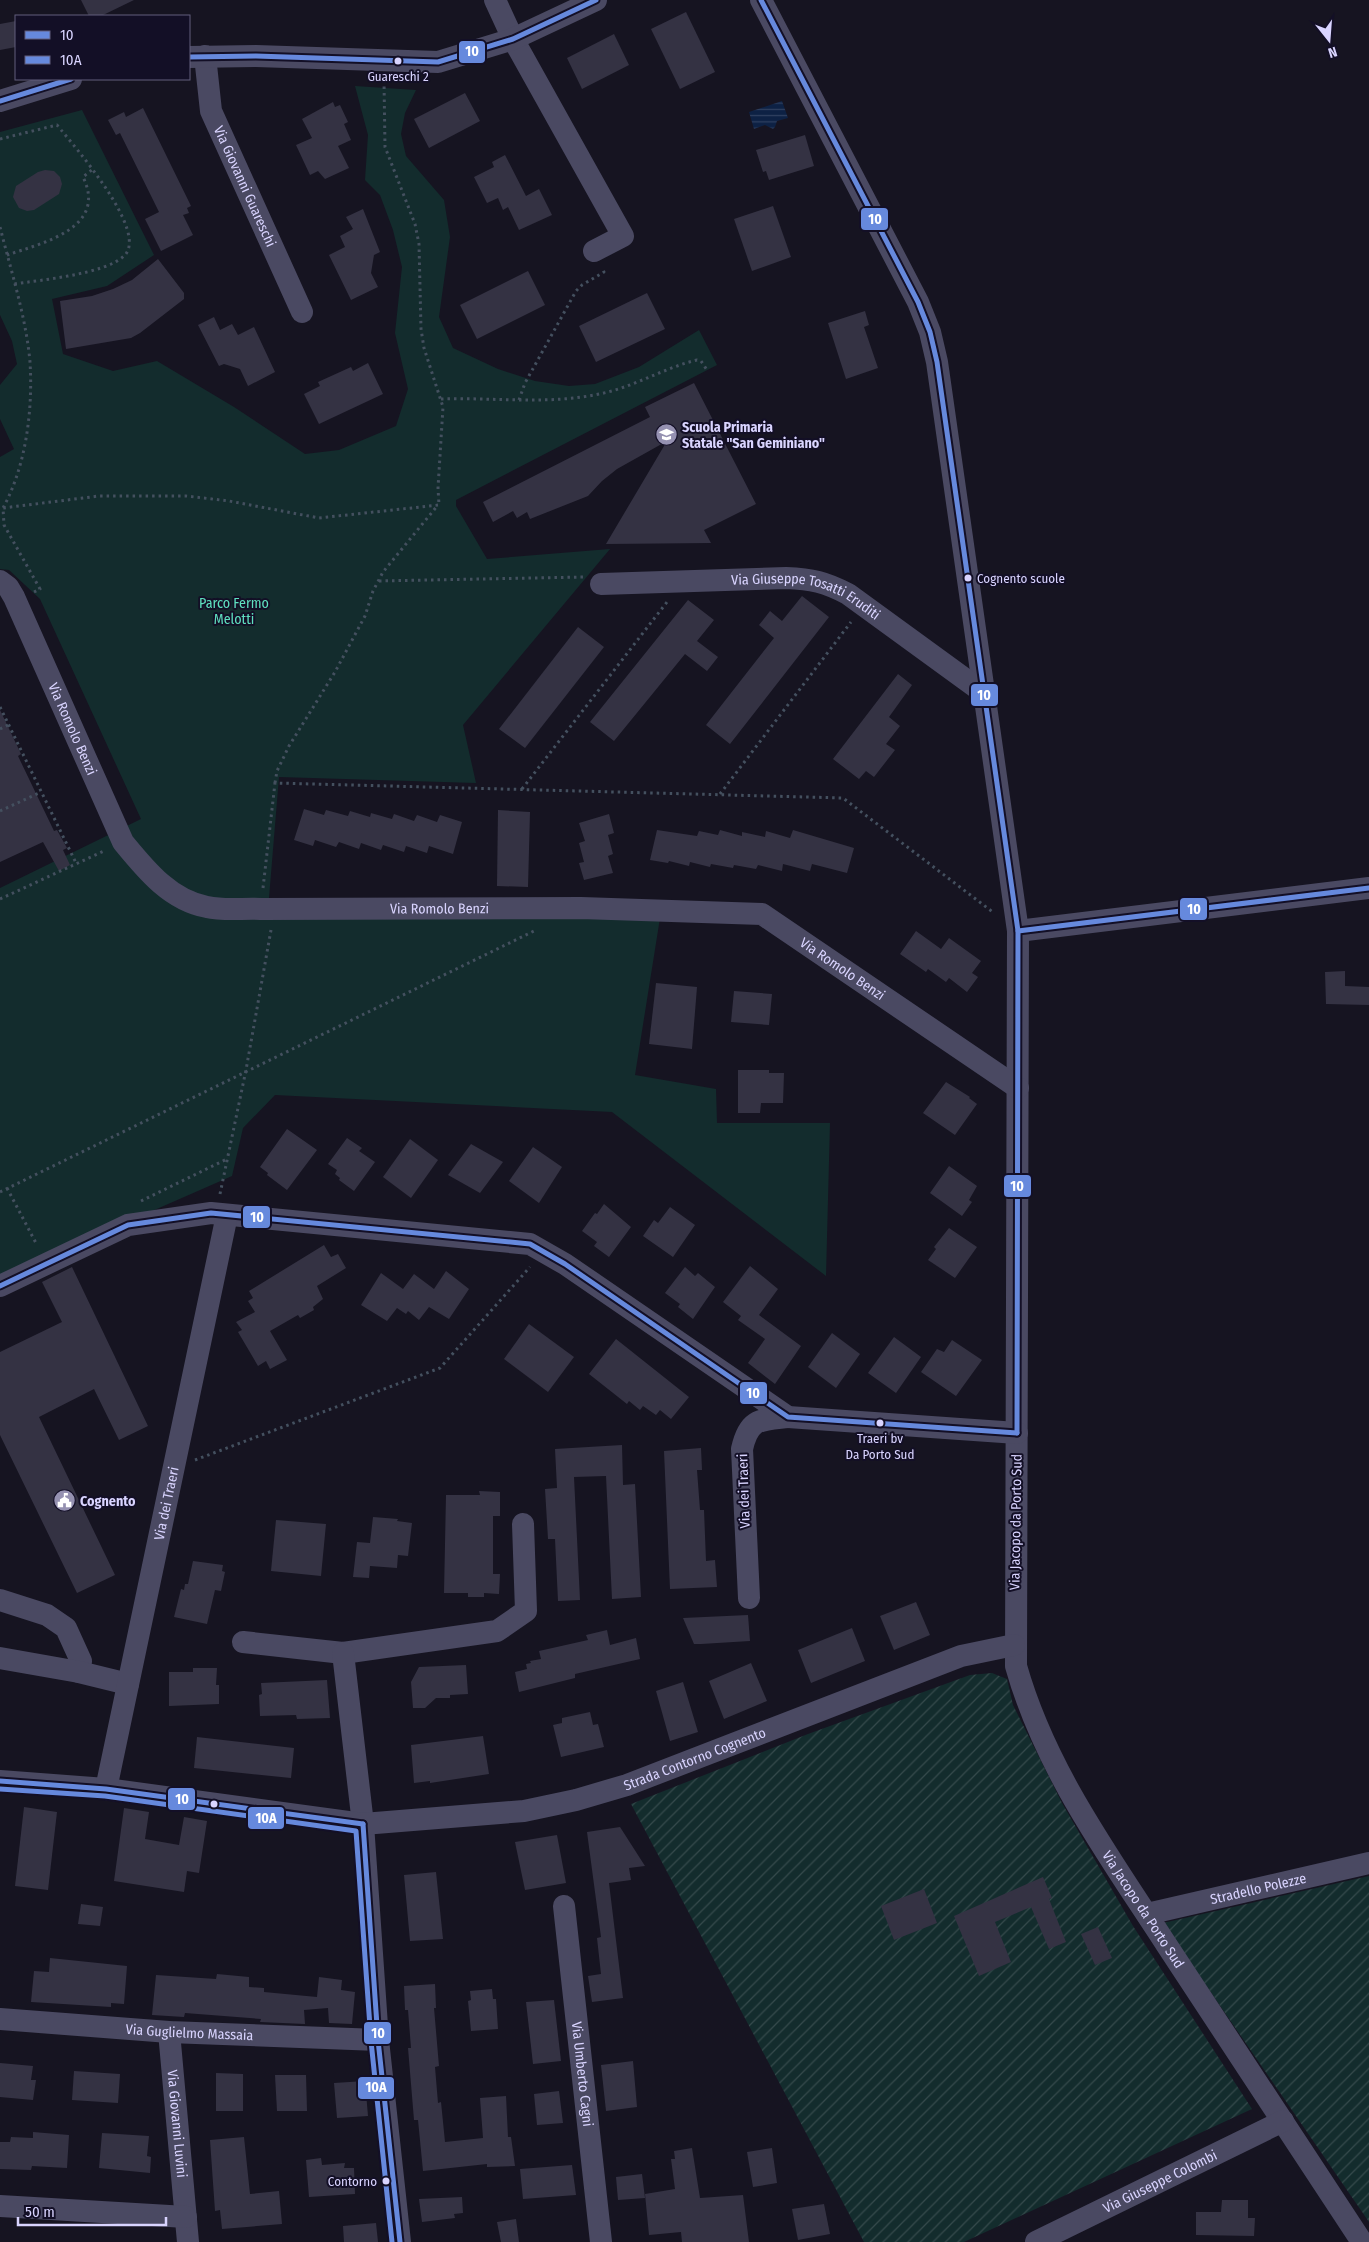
<svg xmlns="http://www.w3.org/2000/svg" width="1369" height="2242" viewBox="0 0 1369 2242" font-family="'Fira Sans Condensed',sans-serif">
<defs>
<pattern id="garden-furrows" width="10" height="10" patternUnits="userSpaceOnUse" patternTransform="scale(1.25)"><rect width="10" height="10" fill="#132c2d"/><path d="M-1 1l2-2M0 10L10 0M9 11l2-2" fill="none" stroke="#354a4c"/></pattern>
<pattern id="water-rules" width="6" height="5" patternUnits="userSpaceOnUse" patternTransform="scale(1.25)"><rect width="6" height="5" fill="#0d2144"/><path d="M0 2.5h6" fill="none" stroke="#304060"/></pattern>
</defs>
<rect width="100%" height="100%" fill="#161421"/>
<!-- green -->
<path fill="#132c2d" d="M355,86L416,90L405,113L401,134L406,156L444,200L450,237L439,317L453,348L498,369L535,381L569,386L595,384L639,367L699,330L717,365L456,500V506L487,559L610,549L463,725L476,783L279,777L268,910L660,918L635,1075L716,1089L717,1123H830L826,1276L612,1112L275,1095L243,1128L232,1176L102,1233L0,1282V888L141,819L40,599L9,570L0,569V457L14,449L0,419V385L17,364L12,341L0,315V132L82,110L154,255L107,286L52,299L63,354L113,371L157,361L234,407L305,454L339,450L396,426L408,389L395,333L402,267L393,230L380,195L365,180L368,135Z"/>
<!-- garden -->
<g fill="url(#garden-furrows)">
<path d="M992,1673L1007,1679L1013,1705L1062,1803L1133,1926L1252,2109L964,2242H864L631,1804L808,1734L970,1675Z"/>
<path d="M1369,1876V2222L1163,1923Z"/>
</g>
<!-- water -->
<path fill="url(#water-rules)" d="M782,101L788,118L777,121L775,127L773,129L765,125L754,129L749,112Z"/>
<!-- building -->
<g fill="#343243">
<path d="M81,0H134L101,16H89Z"/>
<path d="M686,12L715,72L680,89L651,29Z"/>
<path d="M16,21V47L0,50V24Z"/>
<path d="M614,34L629,65L582,89L567,58Z"/>
<path d="M465,93L480,121L429,148L414,119Z"/>
<path d="M333,102L335,107L340,105L348,122L344,124L351,140L338,146L349,168L325,179L318,171L310,175L296,145L312,138L302,119Z"/>
<path d="M143,108L191,206L187,208L189,213L183,215L193,235L161,251L145,219L159,212L120,133L116,135L108,120L124,112L126,117Z"/>
<path d="M805,135L814,166L769,180L766,171L763,172L756,150Z"/>
<path d="M505,155L526,196L539,189L552,215L519,230L508,207L503,210L498,198L487,203L474,177L494,167L492,162Z"/>
<path d="M45,170L54,171L60,177L62,184L59,194L34,210L27,211L19,208L13,197L16,186L38,172Z"/>
<path d="M773,206L791,257L752,271L734,219Z"/>
<path d="M363,209L380,252L374,255L371,273L378,287L351,300L329,255L345,247L340,236L353,229L346,217Z"/>
<path d="M158,259L184,293V299L140,333L131,338L66,349L60,301L92,296L113,289L132,280Z"/>
<path d="M528,271L545,305L477,339L460,305Z"/>
<path d="M647,293L665,329L596,362L579,326Z"/>
<path d="M865,311L869,325L864,327L878,368L846,379L828,323Z"/>
<path d="M214,317L220,330L232,324L238,335L254,327L275,372L248,386L240,369L224,364L219,366L198,325Z"/>
<path d="M368,363L383,394L319,424L304,394L320,386L318,382L351,367L353,371Z"/>
<path d="M694,383L756,504L704,530L711,543L606,544L667,441L617,469L602,481L588,496L530,519L527,512L517,518L513,511L493,522L483,502L650,417L645,407Z"/>
<path d="M802,596L829,617L730,744L706,725L774,638L759,625L770,611L782,621Z"/>
<path d="M688,600L714,620L697,641L718,657L707,671L685,654L614,741L590,722Z"/>
<path d="M578,627L604,647L525,748L499,729Z"/>
<path d="M898,674L912,685L889,717L900,726L886,744L895,750L874,777L866,771L859,779L833,759Z"/>
<path d="M0,710L21,754L18,756L54,831L57,830L67,848L63,850L70,865L59,871L43,842L0,862Z"/>
<path d="M304,809L324,815L326,810L348,816L350,811L370,817L371,813L392,819L394,814L414,821L417,815L437,822L440,815L462,822L453,854L429,846L427,853L406,846L404,852L383,845L381,850L361,843L359,849L339,842L336,847L315,840L313,846L294,840Z"/>
<path d="M498,810L530,812L528,887L497,886Z"/>
<path d="M609,814L614,833L608,835L613,854L608,856L613,873L584,880L579,863L584,862L579,843L585,841L579,823Z"/>
<path d="M657,830L697,836L699,831L718,835L720,830L742,836V832L765,837L766,831L790,838L793,830L854,848L847,873L812,864L810,871L783,864L782,871L758,865L756,869L734,865L733,868L711,864L710,867L690,862L689,866L669,861L668,863L650,860Z"/>
<path d="M916,931L941,949L949,938L981,961L972,973L978,977L967,992L949,978L946,982L928,969L926,972L900,954Z"/>
<path d="M1345,971V986L1369,987V1005L1326,1004L1325,972Z"/>
<path d="M656,983L697,987L692,1049L649,1044Z"/>
<path d="M734,991L772,994L769,1025L731,1022Z"/>
<path d="M738,1070H769V1073H784L783,1103H761L760,1113H738Z"/>
<path d="M946,1082L970,1097L969,1098L977,1104L955,1135L923,1113Z"/>
<path d="M287,1129L317,1150L287,1190L267,1175L268,1173L260,1167Z"/>
<path d="M347,1138L362,1148L359,1151L375,1162L354,1191L339,1180L340,1178L335,1174L337,1170L328,1164Z"/>
<path d="M410,1139L438,1160L411,1198L383,1177Z"/>
<path d="M471,1144L503,1162L480,1193L448,1175Z"/>
<path d="M533,1147L562,1167L539,1203L509,1181Z"/>
<path d="M949,1166L977,1186L969,1200L972,1202L962,1216L930,1193Z"/>
<path d="M604,1204L631,1227L609,1257L594,1246L597,1242L582,1231L595,1213L597,1214Z"/>
<path d="M670,1207L695,1225L673,1257L643,1236L654,1220L658,1223Z"/>
<path d="M949,1228L977,1247L955,1278L928,1260L936,1249L934,1247Z"/>
<path d="M324,1245L331,1257L338,1254L346,1268L317,1286L323,1299L313,1307L314,1310L300,1318L298,1315L270,1331L287,1360L270,1369L266,1361L258,1366L238,1332L242,1330L236,1322L255,1312L248,1301L253,1298L249,1291Z"/>
<path d="M750,1266L778,1289L759,1315L801,1346L775,1384L748,1363L765,1339L738,1320L741,1316L723,1302Z"/>
<path d="M72,1267L148,1426L119,1440L94,1389L39,1417L115,1575L77,1593L0,1435V1352L62,1322L42,1282Z"/>
<path d="M685,1267L695,1276L698,1273L715,1287L693,1319L678,1307L680,1304L665,1293Z"/>
<path d="M446,1271L469,1289L449,1319L429,1307L419,1320L408,1311L406,1314L397,1308L387,1321L361,1305L381,1273L403,1289L414,1274L434,1289Z"/>
<path d="M529,1324L574,1357L548,1392L504,1359Z"/>
<path d="M832,1333L860,1354L836,1388L808,1367Z"/>
<path d="M894,1337L921,1357L896,1393L868,1373Z"/>
<path d="M616,1339L689,1397L671,1419L660,1410L656,1415L643,1406L640,1410L629,1401L627,1404L589,1374Z"/>
<path d="M952,1340L982,1360L956,1396L921,1372L937,1349L944,1352Z"/>
<path d="M622,1445L623,1485L635,1484L641,1597L612,1599L606,1476L574,1477L580,1600L558,1601L555,1539H548L545,1489L557,1488L555,1449Z"/>
<path d="M701,1448L702,1470H697L700,1510H704L706,1561L715,1560L717,1587L670,1589L664,1451Z"/>
<path d="M479,1491L500,1492V1516H493V1574H500L499,1594L484,1593V1597H468V1593H444L446,1495H480Z"/>
<path d="M373,1517L398,1519L397,1521L412,1523L408,1556L398,1555L397,1568L370,1566L369,1578L353,1577L357,1542L370,1543Z"/>
<path d="M276,1520L326,1524L321,1576L271,1571Z"/>
<path d="M193,1561L223,1565L222,1571L225,1572L221,1591L215,1590L207,1624L174,1617L181,1589L184,1590L185,1584H188Z"/>
<path d="M916,1602L930,1635L894,1650L880,1616Z"/>
<path d="M748,1615L750,1641L701,1644H694L683,1618Z"/>
<path d="M852,1628L865,1661L811,1683L798,1650Z"/>
<path d="M607,1630L610,1645L636,1638L640,1659L575,1674V1678L519,1692L515,1672L527,1669L526,1664L531,1663L530,1661L541,1659L539,1651L588,1640L586,1635Z"/>
<path d="M751,1663L767,1701L724,1719L709,1681Z"/>
<path d="M466,1665L468,1694L450,1695V1698H436L425,1708H413L411,1682L419,1667Z"/>
<path d="M193,1668H217L216,1685H219V1704L169,1706V1672H193Z"/>
<path d="M327,1680L330,1718L297,1719L296,1715L260,1716L259,1695L262,1694L261,1683Z"/>
<path d="M683,1682L698,1732L670,1741L656,1691Z"/>
<path d="M590,1712L593,1725L598,1724L604,1747L561,1757L553,1725L562,1723V1718Z"/>
<path d="M483,1736L489,1774L430,1783V1781L414,1783L411,1745Z"/>
<path d="M197,1737L294,1748L291,1778L194,1768Z"/>
<path d="M24,1807L57,1812L48,1890L15,1886Z"/>
<path d="M124,1808L149,1812L145,1839L179,1845L184,1817L207,1821L199,1873L187,1871L184,1892L114,1881Z"/>
<path d="M620,1827L645,1866L629,1868L631,1880L609,1883L623,1998L592,2002L588,1976L601,1974L597,1938L601,1937L587,1832Z"/>
<path d="M557,1835L566,1883L525,1890L515,1842Z"/>
<path d="M436,1872L443,1939L410,1941L404,1875Z"/>
<path d="M1043,1877L1052,1898L1049,1899L1066,1942L1049,1949L1031,1907L995,1922L1011,1962L979,1976L954,1916Z"/>
<path d="M924,1889L937,1923L894,1940L881,1906Z"/>
<path d="M81,1904L103,1907L100,1926L78,1924Z"/>
<path d="M1098,1927L1112,1958L1095,1965L1081,1934Z"/>
<path d="M50,1958L127,1966L124,2004L111,2003V2007L31,2002L34,1971L49,1972Z"/>
<path d="M217,1974L249,1977V1987L264,1988V1992L317,1997L319,1977L342,1980L341,1990L355,1992L352,2024L329,2023L328,2008L304,2010L305,2024L260,2022L261,2019L185,2013L184,2017L152,2015L156,1975L216,1979Z"/>
<path d="M435,1984L436,2008H434L439,2066L435,2067L438,2103L441,2102L445,2142L483,2138L480,2098L506,2096L508,2137H511L515,2166L487,2167V2164L423,2171L418,2120H414L408,2048H411L408,2010H405L404,1986Z"/>
<path d="M492,1989L493,1999H496L498,2029L471,2031L468,2001L471,2000L470,1991Z"/>
<path d="M554,2000L561,2061L533,2064L526,2002Z"/>
<path d="M633,2061L637,2107L606,2111L601,2065Z"/>
<path d="M0,2063L33,2066L31,2080H36L33,2100L0,2097Z"/>
<path d="M74,2071L120,2074L118,2103L72,2100Z"/>
<path d="M216,2073L243,2074V2111H216Z"/>
<path d="M275,2075H306L307,2111H277Z"/>
<path d="M365,2081L368,2116L337,2118L334,2083Z"/>
<path d="M559,2091L563,2123L537,2125L534,2094Z"/>
<path d="M33,2132L69,2135L67,2168L32,2166L31,2170L0,2169V2142H10L11,2137L33,2138Z"/>
<path d="M102,2133L149,2136L147,2156L151,2157L150,2173L99,2168Z"/>
<path d="M244,2137L250,2194L279,2191L282,2224L222,2229L220,2210L215,2211L210,2140Z"/>
<path d="M692,2148L700,2198L743,2195L749,2242H682L681,2232L649,2235L645,2194L675,2189L671,2159H675L674,2151Z"/>
<path d="M772,2148L777,2183L753,2187L747,2152Z"/>
<path d="M321,2158L322,2165L345,2163L344,2168H354L355,2194L309,2197L306,2160Z"/>
<path d="M572,2165L576,2195L523,2199L520,2169Z"/>
<path d="M642,2174L645,2198L618,2200L616,2177Z"/>
<path d="M462,2197L463,2213L454,2214L455,2218L422,2222L419,2199Z"/>
<path d="M1222,2200H1248V2218H1255L1254,2236L1196,2235V2212H1221Z"/>
<path d="M824,2204L830,2234L798,2240L792,2209Z"/>
<path d="M516,2219L519,2242H501L497,2222Z"/>
<path d="M376,2223L378,2242H344L343,2226Z"/>
</g>
<g fill="none" stroke-linecap="round" stroke-linejoin="round">
<!-- path -->
<g stroke="#44505f" stroke-width="3" stroke-dasharray="2.5 4" stroke-linecap="butt">
<path d="M0,139L57,125C74,146 150,232 124,256C105,274 41,280 14,284"/>
<path d="M0,227C11,271 26,317 30,362C33,410 26,466 3,508L0,509"/>
<path d="M7,255C43,243 108,228 83,177L93,169"/>
<path d="M441,399C496,397 553,406 608,392C639,384 667,367 697,360L701,361L707,370"/>
<path d="M519,400L525,383L576,291L582,285L604,272L603,270"/>
<path d="M379,581L583,577"/>
<path d="M34,592L40,589L4,525L3,508L99,496H186L229,501L319,518L439,505L438,488L443,407L424,348L421,329L419,244L415,224L385,147L384,81"/>
<path d="M0,707L76,863"/>
<path d="M0,729L8,725"/>
<path d="M275,783L277,771L289,746L335,672L365,616L373,591L383,572L438,505"/>
<path d="M522,789L667,602"/>
<path d="M720,794L851,622"/>
<path d="M0,811L41,792"/>
<path d="M263,888L275,783L843,798L994,913"/>
<path d="M0,899L106,850"/>
<path d="M7,1188L37,1245"/>
<path d="M0,1192L536,930"/>
<path d="M220,1194L246,1070L271,930"/>
<path d="M141,1201L227,1159"/>
<path d="M195,1460L440,1368L530,1267"/>
</g>
<!-- minor -->
<g stroke="#4a4962" stroke-width="22">
<path d="M495,0L513,39L623,236L594,251"/>
<path id="s1" d="M761,0L918,302L930,332L937,362L1018,931L1016,1666C1045,1769 1109,1856 1166,1944C1232,2044 1297,2143 1362,2242"/>
<path id="s2" d="M205,56L211,111L302,312"/>
<path d="M189,57L256,56L438,62L513,39L596,0"/>
<path d="M0,101L71,79"/>
<path id="s3" d="M0,581L8,587L14,597L123,842C146,870 170,900 207,907C224,911 244,908 261,909L581,908L762,914L1018,1088"/>
<path id="s4" d="M601,584L786,578C812,579 825,582 848,594L984,693"/>
<path d="M1018,931L1369,888"/>
<path d="M0,1286L128,1225L211,1213L530,1244L565,1264L788,1417L1017,1433"/>
<path d="M749,1598L742,1449C749,1418 760,1420 788,1417"/>
<path d="M0,1600L47,1615L66,1628L81,1661L79,1672"/>
<path d="M243,1642L343,1653L497,1631L526,1611L523,1524"/>
<path d="M343,1653L363,1824L378,2040L400,2242"/>
<path d="M0,1658L79,1672L128,1684"/>
<path id="s5" d="M0,1781L106,1789L363,1824L524,1811L576,1800L627,1785L961,1656L1014,1645"/>
<path id="s6" d="M106,1789L227,1215"/>
<path id="s7" d="M564,1906L601,2242"/>
<path id="s8" d="M1147,1914L1369,1863"/>
<path id="s9" d="M0,2019L169,2032L378,2040"/>
<path id="s10" d="M169,2032L188,2242"/>
<path d="M0,2206L186,2217"/>
<path id="s11" d="M1036,2242L1283,2121"/>
</g>
<defs>
<g id="bus-1">
<path d="M761,0L918,302L930,332L937,362L1018,931L1017,1433"/>
<path d="M189,57L256,56L438,62L513,39L596,0"/>
<path d="M0,101L71,79"/>
<path d="M1018,931L1369,888"/>
<path d="M0,1286L128,1225L211,1213L530,1244L565,1264L788,1417L1017,1433"/>
<path d="M0,1781L106,1789L363,1824"/>
<path d="M363,1824L378,2040L400,2242"/>
</g>
<path id="bus-2" d="M0,1789L105,1796L356,1831L371,2041L392,2242"/>
</defs>
<!-- bus-1 casing -->
<use href="#bus-1" stroke="#130f26" stroke-width="9"/>
<!-- bus-2 casing -->
<use href="#bus-2" stroke="#130f26" stroke-width="9"/>
<!-- bus-1 -->
<use href="#bus-1" stroke="#6689dd" stroke-width="5"/>
<!-- bus-2 -->
<use href="#bus-2" stroke="#6689dd" stroke-width="5"/>
</g>
<!-- icons -->
<defs>
<symbol id="school-disc" viewBox="-11 -11 22 22"><circle r="9.5" fill="#9591b1" stroke="#130f26"/><path d="M0-5L7-2L0 1L-7-2ZM-4 1L0 2.5L4 1V4Q0 6-4 4Z" fill="#fff"/></symbol>
<symbol id="civic-disc" viewBox="-11 -11 22 22"><circle r="9.5" fill="#9591b1" stroke="#130f26"/><path d="M-.6-6.5H3V-4.5H.6V-3L4-1V1h2V6H-6V1h2V-1L-.6-3ZM-1.2 2.5V6h2.4V2.5Z" fill="#fff"/></symbol>
</defs>
<g fill-rule="evenodd">
<use href="#school-disc" x="654" y="422" width="25" height="25"/>
<use href="#civic-disc" x="52" y="1488" width="25" height="25"/>
</g>
<!-- markers -->
<g fill="#d9d4ff" stroke="#130f26" stroke-width="2">
<circle cx="398" cy="61" r="4.5"/>
<circle cx="968" cy="578" r="4.5"/>
<circle cx="880" cy="1423" r="4.5"/>
<circle cx="214" cy="1804" r="4.5"/>
<circle cx="386" cy="2181" r="4.5"/>
</g>
<g text-anchor="middle" dominant-baseline="central" stroke-width="4" stroke-linejoin="round" paint-order="stroke">
<!-- bus labels -->
<g font-size="13" fill="#d9d4ff" stroke="#130f26">
<text x="398" y="76">Guareschi 2</text>
<text x="977" y="578" text-anchor="start">Cognento scuole</text>
<text x="880" y="1438">Traeri bv<tspan x="880" dy="16">Da Porto Sud</tspan></text>
<text x="377" y="2181" text-anchor="end">Contorno</text>
</g>
<!-- street labels -->
<g font-size="14" fill="#d9d4ff" stroke="#130f26">
<text stroke="none"><textPath href="#s2" startOffset="138">Via Giovanni Guareschi</textPath></text>
<text stroke="none"><textPath href="#s4" startOffset="209">Via Giuseppe Tosatti Eruditi</textPath></text>
<text stroke="none"><textPath href="#s3" startOffset="166">Via Romolo Benzi</textPath></text>
<text stroke="none"><textPath href="#s3" startOffset="631">Via Romolo Benzi</textPath></text>
<text stroke="none"><textPath href="#s3" startOffset="1051">Via Romolo Benzi</textPath></text>
<text transform="translate(744 1491) rotate(-92)">Via dei Traeri</text>
<text stroke="none"><textPath href="#s6" startOffset="292">Via dei Traeri</textPath></text>
<text transform="translate(1016 1522) rotate(-89)">Via Jacopo da Porto Sud</text>
<text stroke="none"><textPath href="#s5" startOffset="706">Strada Contorno Cognento</textPath></text>
<text stroke="none"><textPath href="#s8" startOffset="114">Stradello Polezze</textPath></text>
<text stroke="none"><textPath href="#s1" startOffset="1989">Via Jacopo da Porto Sud</textPath></text>
<text stroke="none"><textPath href="#s9" startOffset="190">Via Guglielmo Massaia</textPath></text>
<text stroke="none"><textPath href="#s7" startOffset="169">Via Umberto Cagni</textPath></text>
<text stroke="none"><textPath href="#s10" startOffset="92">Via Giovanni Luvini</textPath></text>
<text stroke="none"><textPath href="#s11" startOffset="138">Via Giuseppe Colombi</textPath></text>
</g>
<!-- poi labels -->
<g font-size="14" font-weight="bold" fill="#d9d4ff" stroke="#130f26" text-anchor="start">
<text x="682" y="427">Scuola Primaria<tspan x="682" dy="16">Statale "San Geminiano"</tspan></text>
<text x="80" y="1501">Cognento</text>
</g>
<!-- park labels -->
<g font-size="14" fill="#5fe0c0" stroke="#130f26">
<text x="234" y="603">Parco Fermo<tspan x="234" dy="16">Melotti</tspan></text>
</g>
</g>
<g stroke="#130f26" stroke-width="2">
<rect x="458" y="40" width="28" height="24" rx="5" fill="#6689dd"/>
<rect x="860" y="207" width="29" height="24" rx="5" fill="#6689dd"/>
<rect x="970" y="683" width="29" height="24" rx="5" fill="#6689dd"/>
<rect x="1179" y="897" width="29" height="24" rx="5" fill="#6689dd"/>
<rect x="1003" y="1174" width="29" height="24" rx="5" fill="#6689dd"/>
<rect x="242" y="1205" width="29" height="24" rx="5" fill="#6689dd"/>
<rect x="739" y="1381" width="29" height="24" rx="5" fill="#6689dd"/>
<rect x="167" y="1787" width="29" height="24" rx="5" fill="#6689dd"/>
<rect x="247" y="1806" width="38" height="24" rx="5" fill="#6689dd"/>
<rect x="363" y="2021" width="29" height="24" rx="5" fill="#6689dd"/>
<rect x="357" y="2076" width="38" height="24" rx="5" fill="#6689dd"/>
</g>
<g font-size="14" text-anchor="middle" font-weight="bold" fill="#fff">
<text x="472" y="56">10</text>
<text x="875" y="224">10</text>
<text x="984" y="700">10</text>
<text x="1194" y="914">10</text>
<text x="1017" y="1191">10</text>
<text x="257" y="1222">10</text>
<text x="753" y="1398">10</text>
<text x="182" y="1804">10</text>
<text x="266" y="1823">10A</text>
<text x="378" y="2038">10</text>
<text x="376" y="2092">10A</text>
</g>
<!-- legend -->
<rect x="15" y="15" width="175" height="65" fill="#130f26" stroke="#625e7d"/>
<rect x="25" y="31" width="25" height="8" fill="#6689dd" stroke="#625e7d"/>
<text x="60" y="40" font-size="15" fill="#d9d4ff">10</text>
<rect x="25" y="56" width="25" height="8" fill="#6689dd" stroke="#625e7d"/>
<text x="60" y="65" font-size="15" fill="#d9d4ff">10A</text>
<!-- north arrow -->
<g transform="translate(1329 40) rotate(163)" stroke="#130f26" stroke-width="4" paint-order="stroke">
<path d="M0-4L9 19L0 12L-9 19Z" fill="#d9d4ff"/>
<text y="-8" font-size="14" font-weight="bold" text-anchor="middle" fill="#d9d4ff">N</text>
</g>
<!-- scale -->
<path d="M18 2217v8h148v-8" fill="none" stroke="#d9d4ff" stroke-width="2.5"/>
<text x="25" y="2217" font-size="15" fill="#d9d4ff" stroke="#130f26" stroke-width="4" paint-order="stroke">50 m</text>
</svg>
